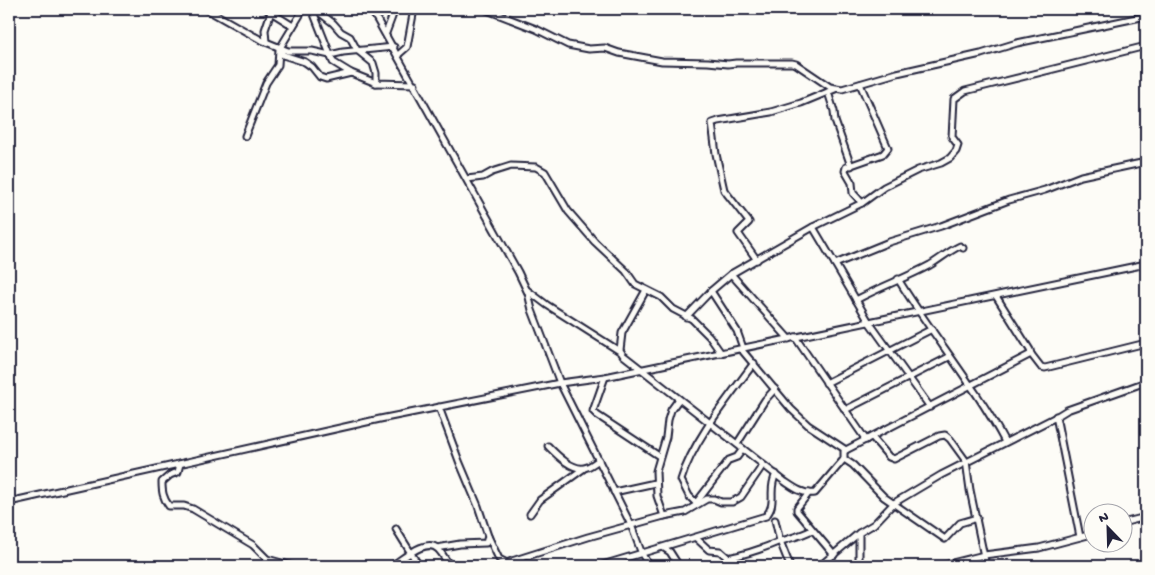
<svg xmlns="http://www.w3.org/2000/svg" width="1155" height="575" viewBox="0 0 1155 575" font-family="'Gochi Hand',sans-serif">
<rect width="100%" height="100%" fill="#fdfcf7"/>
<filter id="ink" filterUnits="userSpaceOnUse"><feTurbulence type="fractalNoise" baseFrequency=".02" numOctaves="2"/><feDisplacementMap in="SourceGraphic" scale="10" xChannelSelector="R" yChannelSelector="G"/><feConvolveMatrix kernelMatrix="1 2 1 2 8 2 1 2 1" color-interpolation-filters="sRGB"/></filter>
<g filter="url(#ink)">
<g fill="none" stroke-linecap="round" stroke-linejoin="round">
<defs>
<g id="minor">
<path d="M206,9L261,40L288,51H312L330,55L343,52L394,47"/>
<path d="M266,9L293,26"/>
<path d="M302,9L300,15L280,48L283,55L305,62L312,67L320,77L326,79L351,73L376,83L415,84"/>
<path d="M312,9L333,62L351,73"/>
<path d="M315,9L333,23L341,32L350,37L357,50L373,63L376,73V83"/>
<path d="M369,9L375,16L518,272L528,293L532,310L560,383L631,525L642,554L649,566"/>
<path d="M488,9L487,10L536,29L568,45L589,49L605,48L619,53L662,61L708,62L728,64L736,63H792L796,64L830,87L842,89L897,73L981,54L1017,43L1146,16"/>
<path d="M386,33L395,9"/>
<path d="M266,42L265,30L271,12L270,9"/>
<path d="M398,55L407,47L414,9"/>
<path d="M860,84L888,148L883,154L846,167L845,171L852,183L853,193L862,203"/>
<path d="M828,92L834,111L835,121L851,166"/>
<path d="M245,136L266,83L278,65L279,49"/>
<path d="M467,179L483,177L492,172L511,166L536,167L545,172L568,211L595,242L626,271L635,284L661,297L673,309L692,319L709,336L721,353"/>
<path d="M813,227L835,264"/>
<path d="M757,260L738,233L749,222L724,190L716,154L712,123L718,121L771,112L801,103L835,89"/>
<path d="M731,274L789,339"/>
<path d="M898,279C932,335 975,385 1005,442"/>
<path d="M527,290L547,305L621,352"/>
<path d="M646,290L622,333L620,350L623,355L784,481C793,487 803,495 815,493L844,459V451L1031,354L1030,350L996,296"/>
<path d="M711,291L737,331L743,348"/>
<path d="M856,300C880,287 906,278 930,265C940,259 949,251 960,246L963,248"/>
<path d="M686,317L711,291L731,274L813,227L862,203L884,187L918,170L941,163L950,158L956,151L958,145L952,137L954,99L965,91L1146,46"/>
<path d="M795,337L866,440"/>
<path d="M741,349L791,409L808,425L846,450"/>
<path d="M1031,354L1041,367L1045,368L1146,343"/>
<path d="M605,377L593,411L597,415L659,456"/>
<path d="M826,383L932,329"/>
<path d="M439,407L459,461L478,506L488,536"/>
<path d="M930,407L869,322L835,264L889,242L941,226L1009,200L1045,190L1081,176L1146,162"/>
<path d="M845,410L949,357"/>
<path d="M1056,416L1080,537"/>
<path d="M872,437L889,457L894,459L939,436L945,435L950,439L966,461L970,490L986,566"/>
<path d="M737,444L765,400L775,389"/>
<path d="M548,446C556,454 571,470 584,468C590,467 594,463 599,460"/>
<path d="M844,459L853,465L884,497L945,539L960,523L977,518"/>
<path d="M180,464L178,472L170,475L162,482C162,492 163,498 169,506H184L193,509L253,545L267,559L293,566"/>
<path d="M614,492L655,483"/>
<path d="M809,493L797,508V511L834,555"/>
<path d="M9,502L380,419L560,383L605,377L1146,264"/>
<path d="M696,503L689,496L681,480C693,440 729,397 754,363"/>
<path d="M696,503L729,460L737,457L743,449"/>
<path d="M530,514L540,500L583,469"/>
<path d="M664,516L657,496L656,471L666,437L668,420L671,410L679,399"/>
<path d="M775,520L780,541L790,566"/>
<path d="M1122,523L1146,517"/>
<path d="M396,529L419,566"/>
<path d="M696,538L709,550L720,551L728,558C746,554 762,549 778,542C790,538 801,536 812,530"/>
<path d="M437,548L460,544L486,543L488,536L499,559L507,563L512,561"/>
<path d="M664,548L670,552L679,566"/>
<path d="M391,566C402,560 426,537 438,549C443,554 446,561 450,566"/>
<path d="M515,566L512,561L588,537L664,516L685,512L707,499H714L721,502H732L741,497L763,465"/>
<path d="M599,566L766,516C778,502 767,491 776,474"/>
<path d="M820,566L859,533"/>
<path d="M859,566V533L874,524L894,503L941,475L1054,418L1067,410L1146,382"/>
<path d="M940,566L984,555L1039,548L1092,534"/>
</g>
</defs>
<!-- minor casing -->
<use href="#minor" stroke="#22223b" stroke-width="9"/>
<!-- minor -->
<use href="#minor" stroke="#fdfcf7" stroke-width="5"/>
</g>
</g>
<!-- margin -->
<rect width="1155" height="575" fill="none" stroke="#fdfcf7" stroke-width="30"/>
<rect x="15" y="15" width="1125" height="545" fill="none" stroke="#22223b" stroke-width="2" filter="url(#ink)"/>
<!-- north arrow -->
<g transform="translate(1108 528) rotate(337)"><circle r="24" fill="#fdfcf7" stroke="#a5a5ac"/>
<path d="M0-4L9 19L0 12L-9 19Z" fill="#22223b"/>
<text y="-8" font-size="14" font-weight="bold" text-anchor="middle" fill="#22223b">N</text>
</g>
</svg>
